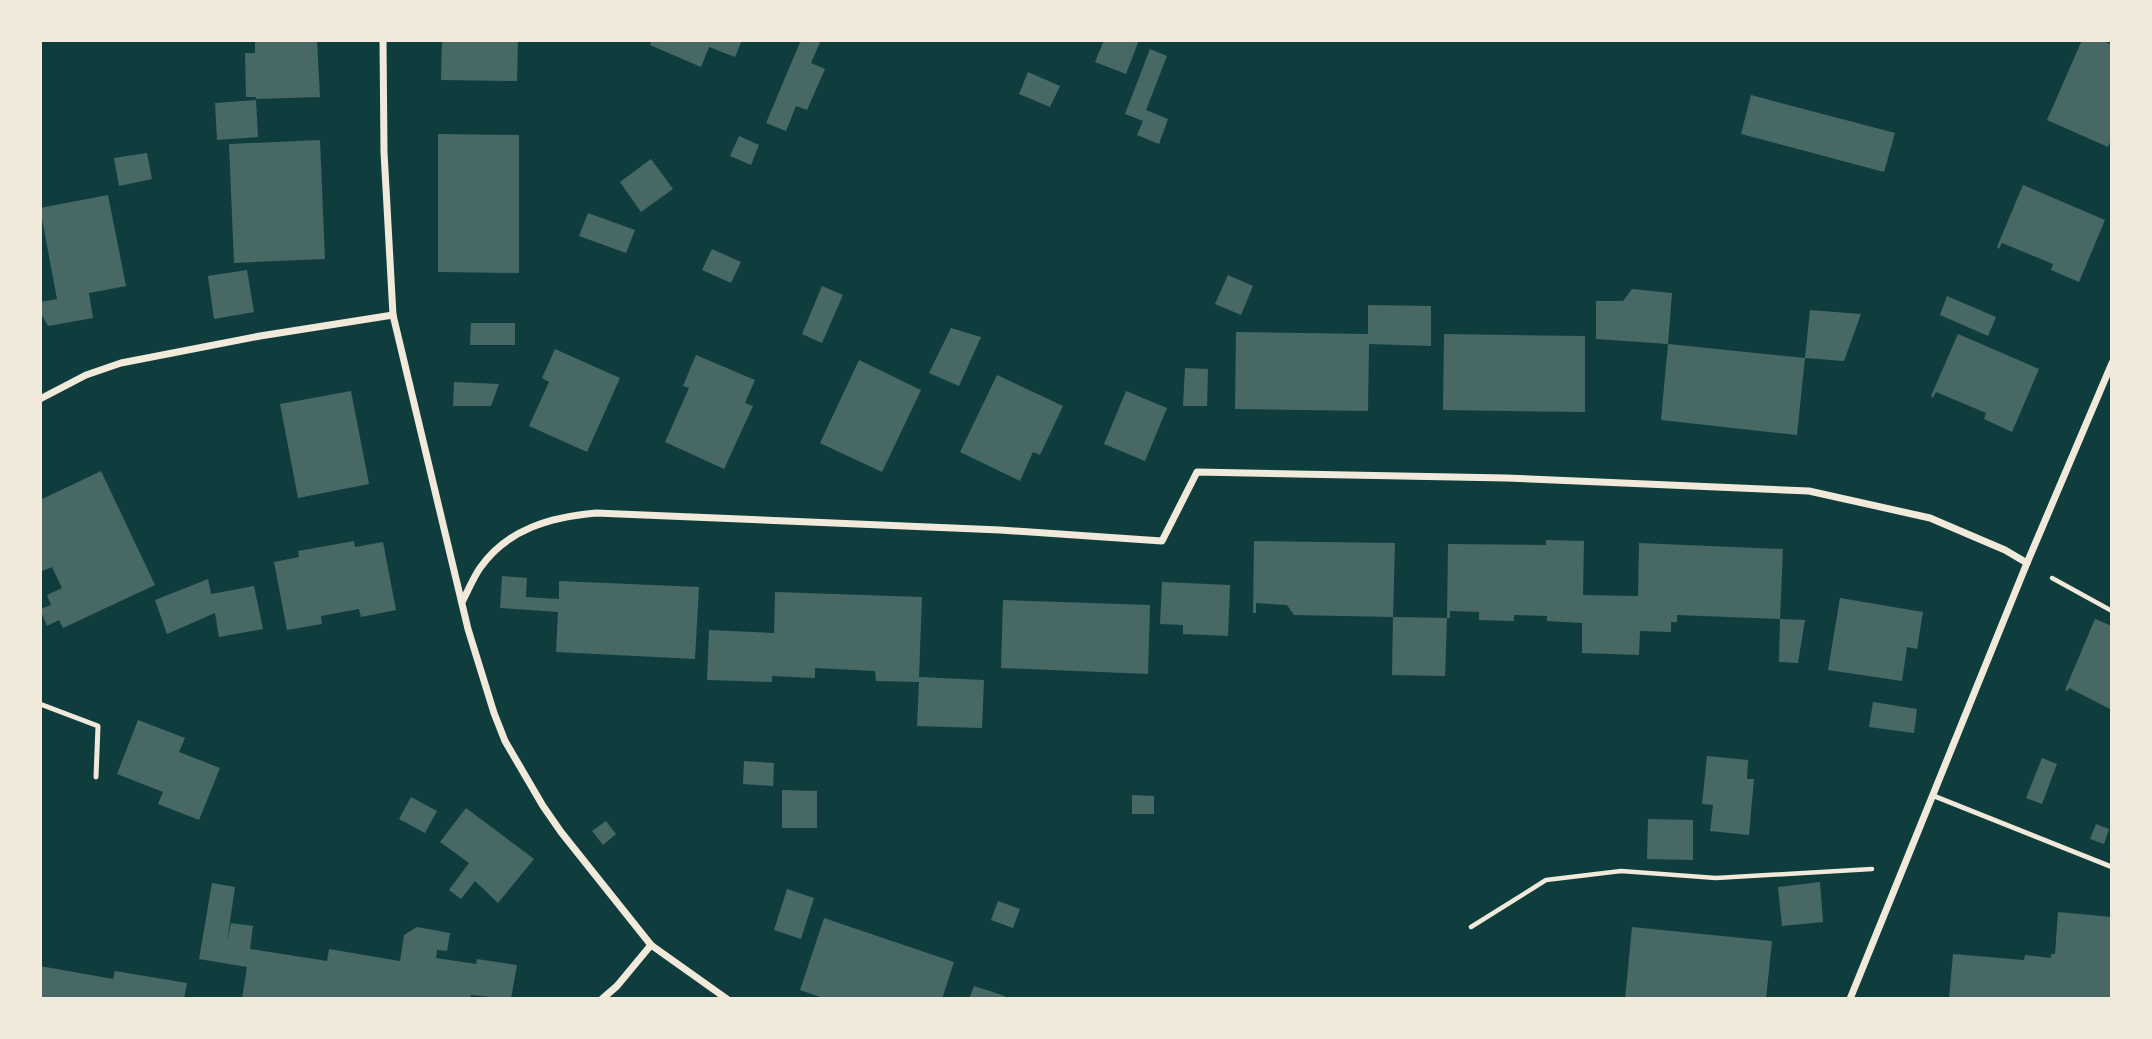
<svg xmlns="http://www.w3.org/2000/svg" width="2152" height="1039" viewBox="0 0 2152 1039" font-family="'PT Sans Narrow',sans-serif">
<rect width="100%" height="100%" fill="#0f3d3e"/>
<!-- building -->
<g fill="#486865">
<path d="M255,40H317L320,97L256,99V97H246L245,53H255Z"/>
<path d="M442,40H518L517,81L441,80Z"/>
<path d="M652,40H742L735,57L709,47L701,67L650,45Z"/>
<path d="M801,40L820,42L811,63L825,69L807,110L796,106L786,131L766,123Z"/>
<path d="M1104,40H1139L1126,74L1095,62Z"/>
<path d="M2082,40H2101L2112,45V137L2108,147L2047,120Z"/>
<path d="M1150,49L1167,56L1146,110L1168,119L1159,144L1137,135L1143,121L1125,114Z"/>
<path d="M1028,72L1060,86L1050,107L1019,94Z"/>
<path d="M1751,95L1895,133L1884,172L1741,134Z"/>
<path d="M256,100L258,137L217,140L215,103Z"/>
<path d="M438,134L519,135V273L438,272Z"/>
<path d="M739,136L759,145L751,165L730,156Z"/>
<path d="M320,140L325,259L234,263L229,144Z"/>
<path d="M147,153L152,179L119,186L114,158Z"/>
<path d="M651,159L673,189L641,212L620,182Z"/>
<path d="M2023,185L2105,220L2079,282L2051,270L2053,264L2002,243L1999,249L1997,247Z"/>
<path d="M108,195L126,286L89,293L93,318L48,326L40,312V302L57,299L40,208Z"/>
<path d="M588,213L635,230L626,253L579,236Z"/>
<path d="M712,249L741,262L731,283L702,270Z"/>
<path d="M247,270L254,312L214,319L208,276Z"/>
<path d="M1228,275L1253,286L1241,315L1215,304Z"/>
<path d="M822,286L843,295L822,343L802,334Z"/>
<path d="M1632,289L1672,293L1668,344L1805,358L1810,310L1861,314L1844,361L1805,358L1797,435L1661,420L1668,344L1596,339V301H1623Z"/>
<path d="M1947,296L1996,317L1988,336L1940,315Z"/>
<path d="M1368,305L1431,306V346L1369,344L1368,411L1235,409L1236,332L1368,334Z"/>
<path d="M471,323H515V345H470Z"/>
<path d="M951,328L981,337L959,386L929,373Z"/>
<path d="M1444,334L1585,336V412L1443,410Z"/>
<path d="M1958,334L2039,369L2012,432L1984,419L1986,413L1936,392L1933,398L1931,396Z"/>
<path d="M555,349L620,378L587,452L529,426L549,382L542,378Z"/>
<path d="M696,355L755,380L745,403L753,406L724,469L665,442L689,388L683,386Z"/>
<path d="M859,360L921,390L882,472L820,443Z"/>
<path d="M1185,368L1208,369L1207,406H1183Z"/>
<path d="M997,375L1063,406L1040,455L1033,452L1020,481L960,452Z"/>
<path d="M454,382L499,384L491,406H453Z"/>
<path d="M351,391L369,484L298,498L280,404Z"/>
<path d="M1126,391L1167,408L1145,461L1104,444Z"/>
<path d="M101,471L155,585L63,628L59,620L47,626L40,609L51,605L47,595L62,588L52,567L40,572V500Z"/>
<path d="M1546,540L1584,541L1583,595L1638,596L1639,543L1783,549L1780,619L1677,615V622H1671V632L1640,631L1639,655L1582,653V623L1547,621V616L1514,615V621L1479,620V612L1450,611V618H1447L1445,676L1392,675L1393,617L1294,615L1287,605L1256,603V613H1253L1254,541L1395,543L1393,617L1447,618L1448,544L1546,545Z"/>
<path d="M354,541L355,547L383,542L396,610L361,617L359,609L321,616L322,624L287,630L274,562L299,557L298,551Z"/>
<path d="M502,576L527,578L526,597L559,599V581L699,587L695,659L556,652L558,612L500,608Z"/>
<path d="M208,579L211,594L254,586L263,629L219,637L215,613L167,634L155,600Z"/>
<path d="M1162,582L1230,585L1228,636L1183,634V625L1160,624Z"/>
<path d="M775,592L922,597L919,677L984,680L982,728L917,726L919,682L876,681L875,671L815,668V678L772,676V682L707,680L709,630L774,633Z"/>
<path d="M1840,598L1923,612L1917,649L1907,647L1902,681L1828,670Z"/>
<path d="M1003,600L1150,605L1148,674L1001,668Z"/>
<path d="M1780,619L1805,620L1798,663L1779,662Z"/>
<path d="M2095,619L2112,626V710L2069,688L2068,691L2065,690Z"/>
<path d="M1873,702L1917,709L1914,733L1869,727Z"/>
<path d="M138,720L185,738L179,752L220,768L199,820L158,804L163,792L117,774Z"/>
<path d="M1707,756L1748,760L1747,779H1754L1749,835L1710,831L1713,805L1702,804Z"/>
<path d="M2042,758L2057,764L2042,804L2026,798Z"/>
<path d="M744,761L774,763L773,786L743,784Z"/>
<path d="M782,790L817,791V828H782Z"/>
<path d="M1132,795L1154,796V814H1132Z"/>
<path d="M411,797L437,811L425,833L399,819Z"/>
<path d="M466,808L534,859L498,903L475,881L461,899L449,890L469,863L440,842Z"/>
<path d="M1648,819L1693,820V860L1647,859Z"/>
<path d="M606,821L616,834L603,845L592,831Z"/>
<path d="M2096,824L2109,829L2104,844L2090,839Z"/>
<path d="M1820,882L1823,922L1782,926L1778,887Z"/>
<path d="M212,883L235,887L227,942L231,923L253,926L250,949L327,961L329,949L400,961L404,935L417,927L450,933L447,951L437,950L436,958L476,964L477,959L517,965L511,999L471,995L470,999H242L247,967L199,959Z"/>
<path d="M787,889L814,898L801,939L774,930Z"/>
<path d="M998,901L1020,909L1013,928L991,920Z"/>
<path d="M2058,912L2112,917V999H1949L1953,954L2024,960L2025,955L2051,958V954H2055Z"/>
<path d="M824,918L954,962L942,999H826L800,990Z"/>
<path d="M1632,927L1772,941L1766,999H1625Z"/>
<path d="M40,966L113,979L115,971L187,983L184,999H40Z"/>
<path d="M974,986L999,994L1011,999H969Z"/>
</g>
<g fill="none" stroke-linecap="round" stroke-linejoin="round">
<!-- path -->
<g stroke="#f1e9da" stroke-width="4.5">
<path d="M2052,578L2112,611"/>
<path d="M1471,927L1546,880L1621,871L1716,878L1872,869"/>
</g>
<!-- service -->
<g stroke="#f1e9da" stroke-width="5">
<path d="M40,704L98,726L96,777"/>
<path d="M1934,796L2112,867"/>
</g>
<!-- minor -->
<g stroke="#f1e9da" stroke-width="7">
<path d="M383,40L384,152L393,315L468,629L494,713L505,741L543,806L561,832L651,945L727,999"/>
<path d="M40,399L86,375L121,363L260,336L393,315"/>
<path d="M462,602C468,591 473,578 480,568C507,529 551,517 596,513L1000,530L1162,541L1197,472L1506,478L1809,491L1930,518L2005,550L2027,563"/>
<path d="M602,999L617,986L651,945"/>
<path d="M1850,999L2027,563L2112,363"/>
</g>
</g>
<!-- border -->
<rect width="2152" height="1039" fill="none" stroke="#f1e9da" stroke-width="84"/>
</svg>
